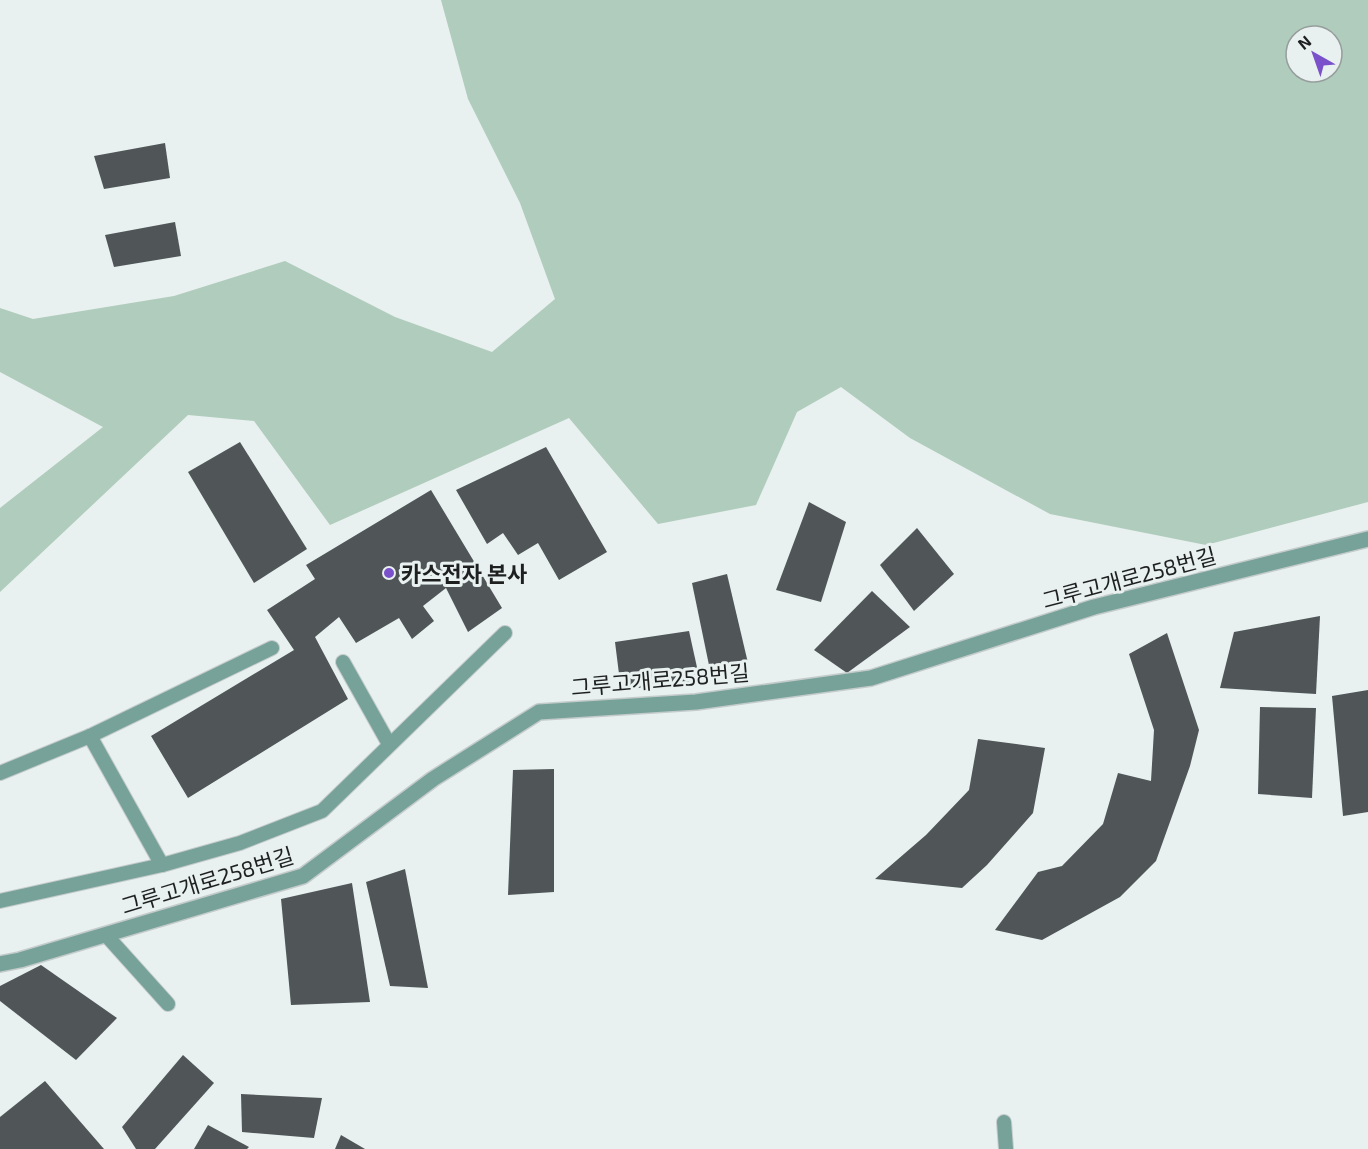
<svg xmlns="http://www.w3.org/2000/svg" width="1368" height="1149" viewBox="0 0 1368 1149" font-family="'Exo 2','Noto Sans KR',sans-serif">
<rect width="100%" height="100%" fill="#e8f0f0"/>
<!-- green -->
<path fill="#afccbc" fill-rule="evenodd" d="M441,0H1368V502L1206,545L1050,514L910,438L841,387L797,412L756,505L658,524L569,418L330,525L254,421L188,415L0,592V508L103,427L0,372V308L33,319L174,296L285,261L395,317L492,352L555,299L520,203L468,99ZM1296,36H1332V72H1296Z"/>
<!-- building -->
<g fill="#505657">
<path d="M165,143L170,178L104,189L94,156Z"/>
<path d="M175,222L181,256L114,267L105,235Z"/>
<path d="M240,442L307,549L254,583L188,472Z"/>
<path d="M546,447L607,552L559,580L538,543L518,555L503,533L487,544L456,490Z"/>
<path d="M431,490L502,608L468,632L446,588L423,606L434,621L412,639L399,618L356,643L339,617L315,637L348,699L188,798L151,736L294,650L267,610L315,579L306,565Z"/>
<path d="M809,502L846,522L821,602L776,590Z"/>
<path d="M917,528L954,574L914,611L880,565Z"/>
<path d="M727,574L748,663L710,670L692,583Z"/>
<path d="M872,591L910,627L847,673L814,650Z"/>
<path d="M1320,616L1316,694L1220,688L1234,632Z"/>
<path d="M689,631L700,681L621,690L615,642Z"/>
<path d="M1167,633L1199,730L1190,766L1156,861L1120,897L1042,940L995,930L1038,872L1062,866L1103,824L1118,773L1151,781L1154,730L1129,654Z"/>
<path d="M1368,690V812L1343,816L1332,696Z"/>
<path d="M1260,707L1316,708L1312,798L1258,794Z"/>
<path d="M978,739L1045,748L1033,813L987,865L962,888L875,879L926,835L969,790Z"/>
<path d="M554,769V892L508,895L513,770Z"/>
<path d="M405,869L428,988L390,986L366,882Z"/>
<path d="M352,883L370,1002L291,1005L281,899Z"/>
<path d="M41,965L117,1018L76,1060L0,1001V986Z"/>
<path d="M183,1055L214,1083L155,1149H136L122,1127Z"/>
<path d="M45,1081L104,1149H0V1117Z"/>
<path d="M241,1094L322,1098L314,1138L242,1132Z"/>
<path d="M208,1125L249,1147L247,1149H194Z"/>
<path d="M341,1135L365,1149H335Z"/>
</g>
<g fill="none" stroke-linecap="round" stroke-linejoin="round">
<defs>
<g id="service">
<path d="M343,662L389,744"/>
<path d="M90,736L162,865"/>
<path d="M0,773L90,736L272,648"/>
<path d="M0,901L162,865L240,843L322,811L505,633"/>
<path d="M106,935L168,1004"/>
<path d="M1004,1122L1006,1149"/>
</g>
<path id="minor" d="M0,964L20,960L303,876L433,779L539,712L696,702L871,678L1094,607L1368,539"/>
</defs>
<!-- service casing -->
<use href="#service" stroke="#c4cbcb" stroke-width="16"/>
<!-- minor casing -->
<use href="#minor" stroke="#c4cbcb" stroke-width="18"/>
<!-- service -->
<use href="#service" stroke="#77a299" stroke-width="14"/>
<!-- minor -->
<use href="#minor" stroke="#77a299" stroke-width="15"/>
</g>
<!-- markers -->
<circle fill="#7a51cb" stroke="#e8f0f0" stroke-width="2" cx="389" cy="573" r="6"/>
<g text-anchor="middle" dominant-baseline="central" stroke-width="6" stroke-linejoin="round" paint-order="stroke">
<!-- poi labels -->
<g font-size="22" font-weight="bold" fill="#1e2020" stroke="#e8f0f0" text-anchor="start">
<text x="401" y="573">카스전자 본사</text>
</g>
<!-- street labels -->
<g font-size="22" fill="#1e2020" stroke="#e8f0f0">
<text transform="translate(1129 577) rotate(-15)">그루고개로258번길</text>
<text transform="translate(660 679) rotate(-5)">그루고개로258번길</text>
<text transform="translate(207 880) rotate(-17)">그루고개로258번길</text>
</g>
</g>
<!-- north arrow -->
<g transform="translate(1314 54) rotate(320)"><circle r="28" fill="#e8f0f0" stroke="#979d9d" stroke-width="1.5"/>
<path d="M0-4.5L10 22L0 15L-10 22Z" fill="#7a51cb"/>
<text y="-9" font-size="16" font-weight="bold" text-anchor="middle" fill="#1e2020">N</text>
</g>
</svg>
